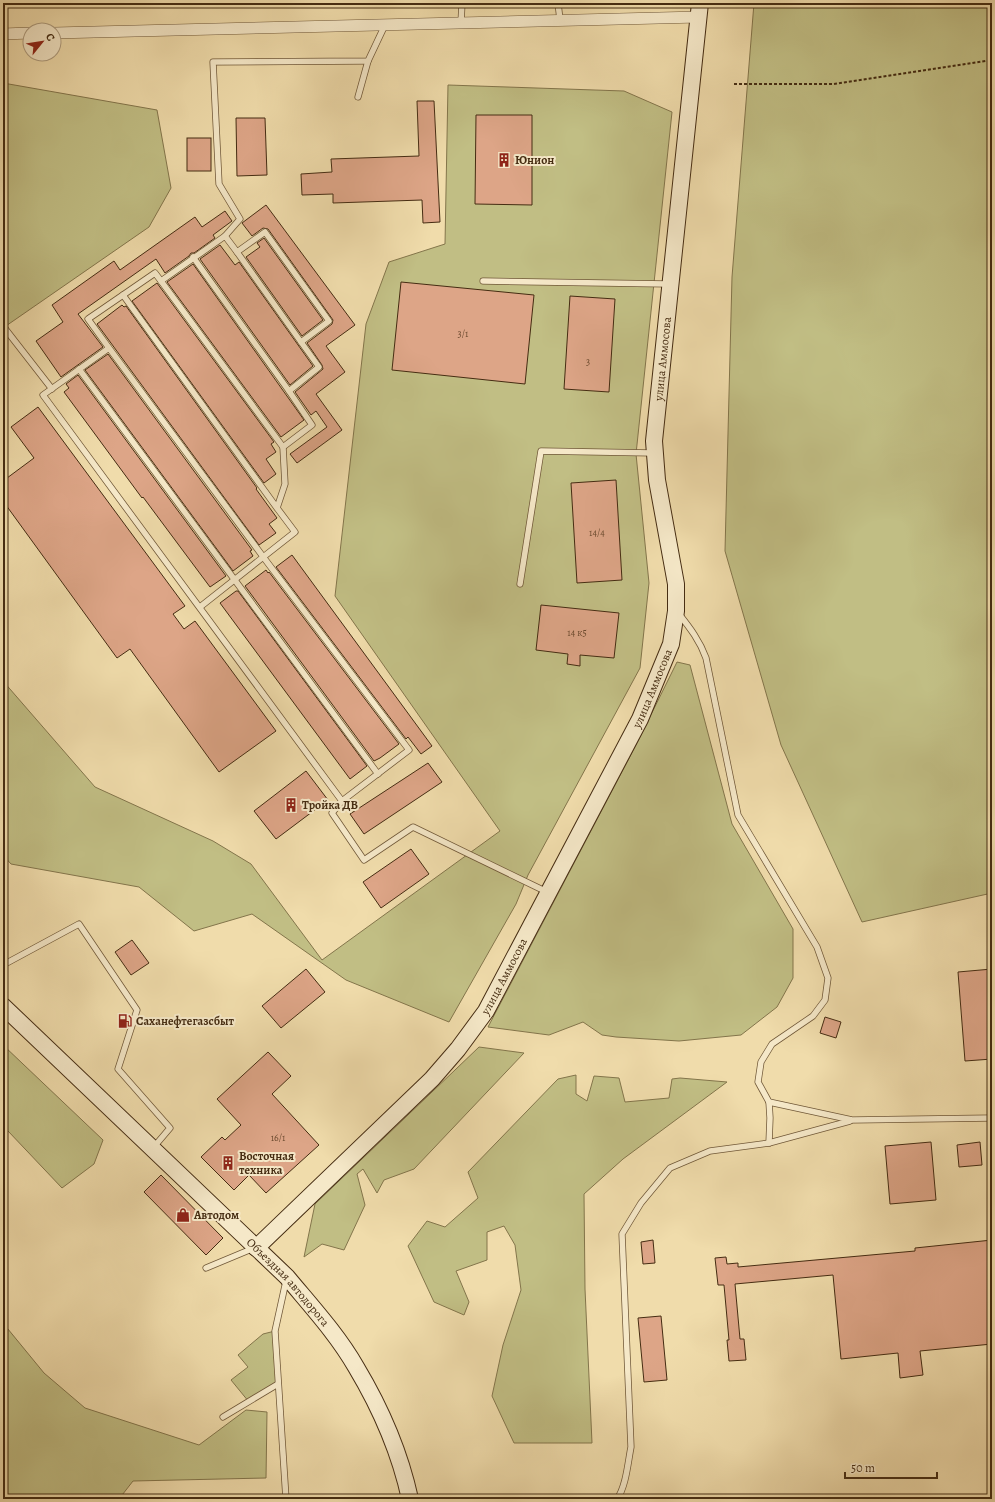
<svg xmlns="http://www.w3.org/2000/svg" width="995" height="1502" viewBox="0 0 995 1502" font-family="Alegreya,serif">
<rect width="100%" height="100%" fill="#f0dcab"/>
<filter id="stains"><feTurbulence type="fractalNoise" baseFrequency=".005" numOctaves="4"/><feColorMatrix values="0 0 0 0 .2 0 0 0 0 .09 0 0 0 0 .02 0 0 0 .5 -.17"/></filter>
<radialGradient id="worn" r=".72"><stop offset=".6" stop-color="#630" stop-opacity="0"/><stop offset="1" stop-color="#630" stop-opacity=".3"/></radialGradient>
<!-- green -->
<g fill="#c1be84" stroke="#83754b">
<path d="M754,3H992V893L862,922L781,745L725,551L732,277Z"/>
<path d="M3,83L157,110L171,188L149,227L3,328Z"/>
<path d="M448,85L624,91L672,112L636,454L649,583L640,668L528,875L516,904L449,1022L346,980L252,914L194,931L139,887L11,864L3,855V681L95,787L213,841L251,864L322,960L500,831L335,596L366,324L389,262L445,244Z"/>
<path d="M677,662L690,665L732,824L793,929V978L777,1007L741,1035L679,1041L616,1037L602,1035L583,1022L549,1035L488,1027L635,747Z"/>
<path d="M3,1045L103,1140L94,1164L62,1188L8,1131L3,1134Z"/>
<path d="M479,1047L524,1053L414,1169L384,1180L377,1193L363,1169L357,1174L365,1205L344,1250L322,1244L304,1257L315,1204Z"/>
<path d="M576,1075V1094L587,1101L594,1076L619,1078L625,1102L669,1098L672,1079L680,1078L727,1082L623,1159L584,1194L585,1289L592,1443H514L492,1396L503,1345L521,1290L515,1245L504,1226L487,1232V1260L456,1271L469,1302L464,1315L434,1302L408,1246L427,1221L445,1227L478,1198L468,1172L558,1079Z"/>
<path d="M3,1323L44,1373L85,1408L199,1445L246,1410L267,1412L266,1478L133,1481L119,1499H3Z"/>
<path d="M275,1331L278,1384L249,1402L231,1380L248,1367L238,1355L263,1334Z"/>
</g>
<!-- building -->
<g fill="#dda587" stroke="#452c12">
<path d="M417,101H434L440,222L423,223L422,200L333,203V194L302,195L301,174L332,172L331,159L419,156Z"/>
<path d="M476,115H532V205L475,204Z"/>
<path d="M236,118H265L267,175L237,176Z"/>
<rect x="187" y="138" width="24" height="33"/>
<path d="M266,205L355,325L326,346L345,372L316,394L342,430L297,463L290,454L327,427L316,411L311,415L295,392L323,369L322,365L307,343L332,324L333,320L268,229L263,228L252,236L242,223Z"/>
<path d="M225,211L232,221L213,235L215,238L194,253H191L189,256L165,273L156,259L78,314L103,347L61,377L36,341L63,322L52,305L114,261L120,270L195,217L202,227Z"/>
<path d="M264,238L323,320L302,336L246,257L260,247L257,243Z"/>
<path d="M220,245L235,265L239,262L313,366L290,385L200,259Z"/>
<path d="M193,264L304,420L281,437L167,282Z"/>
<path d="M401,282L534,295L525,384L392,370Z"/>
<path d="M157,283L274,442L271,444L276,452L266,459L276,474L264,483L132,301Z"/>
<path d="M570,296L615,299L609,392L564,389Z"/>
<path d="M122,305L124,307L126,306L257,488L256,489L277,518L269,524L276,533L259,545L97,324Z"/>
<path d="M108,354L252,550L250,551L253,556L233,571L85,370Z"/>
<path d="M78,375L226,576L210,587L143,497L142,498L64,392L69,388L66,384Z"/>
<path d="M38,407L185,606L173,614L184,629L195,621L276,731L219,772L130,649L117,658L3,501V481L34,458L11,427Z"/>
<path d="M616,480L622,580L577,583L571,483Z"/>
<path d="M292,555L432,746L421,754L408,737L406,739L276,567Z"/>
<path d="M266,570L268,573L269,572L399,744L380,758L374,761L245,586Z"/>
<path d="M236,591H238L367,766L350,779L220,603Z"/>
<path d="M541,605L619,613L614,658L580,655V666L567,664L568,654L536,650Z"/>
<path d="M428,763L442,782L364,834L350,814Z"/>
<path d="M306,771L328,800L276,839L254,811Z"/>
<path d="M411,849L429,874L381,908L363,882Z"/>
<path d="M132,940L149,963L131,975L115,952Z"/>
<path d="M306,969L325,992L281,1028L262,1006Z"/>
<path d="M992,969V1059L965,1061L958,972Z"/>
<path d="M825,1017L841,1022L836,1038L820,1033Z"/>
<path d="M268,1052L291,1076L272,1094L319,1145L266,1193L249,1175L234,1190L201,1157L222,1137L225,1140L241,1125L217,1099Z"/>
<path d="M931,1142L936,1200L890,1204L885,1146Z"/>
<path d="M980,1142L982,1165L959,1167L957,1145Z"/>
<path d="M161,1175L223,1238L206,1255L144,1192Z"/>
<path d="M653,1240L655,1263L643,1264L641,1242Z"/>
<path d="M992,1240V1344L920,1351L923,1375L900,1378L898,1353L841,1359L833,1275L735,1284L740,1339H744L746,1360L729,1361L727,1340H729L724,1285H718L715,1258L726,1257L727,1264L738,1263V1267L915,1251V1248Z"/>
<path d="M661,1316L667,1380L644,1382L638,1318Z"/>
</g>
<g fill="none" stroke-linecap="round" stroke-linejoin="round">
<defs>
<g id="lane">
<path d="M558,3L560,20"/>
<path d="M461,23L462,3"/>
<path d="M358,97L368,61"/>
<path d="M225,236L240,219L219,184L213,62L368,61L385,25"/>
<path d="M237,252L301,342"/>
<path d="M193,257L289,391"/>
<path d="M161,281L283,447"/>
<path d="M483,281L668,284"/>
<path d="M3,326L52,389"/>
<path d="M109,348L43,395L342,801L409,750L264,558L109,348L88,319L123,295"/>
<path d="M79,369L378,774"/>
<path d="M520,584L541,451L653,453"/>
<path d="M200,607L295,532L277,508L123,295L155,273L161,281L225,236L237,252L265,232L329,321L301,342L319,367L289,391L312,425L283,447L285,484L277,508"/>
<path d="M679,614C690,628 700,641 706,658L738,815L817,947L828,978L825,1000L813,1016L772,1044L761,1062L758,1082L769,1102L852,1120L992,1118"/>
<path d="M342,801L332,813L364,860L413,827L547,892"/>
<path d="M3,965L79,924L137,1010L118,1069L170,1128L153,1148"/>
<path d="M769,1102L770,1118L769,1143"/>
<path d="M206,1268L254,1248"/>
<path d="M223,1417L278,1384"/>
<path d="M286,1499L275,1331L286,1281"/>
<path d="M617,1499C626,1487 628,1462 631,1447L622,1234L641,1203L670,1168L710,1151L769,1143L850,1121"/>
</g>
<g id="street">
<path d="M54,33L699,17"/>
<path d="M3,34L30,33"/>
</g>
<g id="secondary">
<path id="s1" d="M3,1006L287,1277C311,1306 337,1334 356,1367C380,1407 400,1453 410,1499"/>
<path id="s2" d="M256,1248L432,1079L458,1049L486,1011L640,719L671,644L676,611V584L657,480L654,441L700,3"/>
</g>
</defs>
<!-- lane casing -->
<use href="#lane" stroke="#705838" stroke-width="7"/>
<!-- street casing -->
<use href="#street" stroke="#705838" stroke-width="12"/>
<!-- secondary casing -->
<use href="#secondary" stroke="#452c12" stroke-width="18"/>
<!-- path -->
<path stroke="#452c12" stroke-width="2" stroke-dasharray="3 2" stroke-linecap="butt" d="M734,84H834L992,60"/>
<!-- lane -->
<use href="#lane" stroke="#f5e8c8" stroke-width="5.5"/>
<!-- street -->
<use href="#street" stroke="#f5e8c8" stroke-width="11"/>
<!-- secondary -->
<use href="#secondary" stroke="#f5e8c8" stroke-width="16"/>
</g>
<!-- icons -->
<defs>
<symbol id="building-bare" viewBox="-9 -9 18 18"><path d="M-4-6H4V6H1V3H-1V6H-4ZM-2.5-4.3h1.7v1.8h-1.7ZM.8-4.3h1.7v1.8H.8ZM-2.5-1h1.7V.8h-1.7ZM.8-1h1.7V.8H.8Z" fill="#8f2418" stroke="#f5e8c8" stroke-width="2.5" paint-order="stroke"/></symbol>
<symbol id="fuel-bare" viewBox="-9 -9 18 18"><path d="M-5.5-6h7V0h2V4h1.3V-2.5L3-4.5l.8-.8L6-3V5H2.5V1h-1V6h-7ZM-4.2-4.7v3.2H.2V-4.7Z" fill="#8f2418" stroke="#f5e8c8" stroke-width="2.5" paint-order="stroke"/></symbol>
<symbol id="shop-bare" viewBox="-9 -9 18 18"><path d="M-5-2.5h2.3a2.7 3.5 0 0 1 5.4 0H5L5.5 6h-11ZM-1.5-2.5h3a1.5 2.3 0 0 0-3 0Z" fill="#8f2418" stroke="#f5e8c8" stroke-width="2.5" paint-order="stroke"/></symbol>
</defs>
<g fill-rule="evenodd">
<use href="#building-bare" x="494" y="150" width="20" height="20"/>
<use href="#building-bare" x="281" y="795" width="20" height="20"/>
<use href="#fuel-bare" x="115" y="1011" width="20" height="20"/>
<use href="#building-bare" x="218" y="1153" width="20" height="20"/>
<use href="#shop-bare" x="173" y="1205" width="20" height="20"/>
</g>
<g text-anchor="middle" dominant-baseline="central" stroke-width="4" stroke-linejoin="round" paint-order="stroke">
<!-- number labels -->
<g font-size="10" fill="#6b4a2f">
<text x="463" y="333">3/1</text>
<text x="588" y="361">3</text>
<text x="597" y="532">14/4</text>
<text x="577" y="632">14 к5</text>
<text x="278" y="1137">16/1</text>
</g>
<!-- poi labels -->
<g font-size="12" font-weight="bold" fill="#452c12" stroke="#f5e8c8" text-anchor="start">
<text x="515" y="160">Юнион</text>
<text x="302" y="805">Тройка ДВ</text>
<text x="136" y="1021">Саханефтегазсбыт</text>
<text x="239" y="1156">Восточная<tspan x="239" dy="14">техника</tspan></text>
<text x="194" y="1215">Автодом</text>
</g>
<!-- street labels -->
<g font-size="12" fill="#452c12" stroke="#f5e8c8">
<text stroke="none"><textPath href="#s2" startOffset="1030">улица Аммосова</textPath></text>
<text stroke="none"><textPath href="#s2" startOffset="694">улица Аммосова</textPath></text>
<text stroke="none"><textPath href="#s2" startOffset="370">улица Аммосова</textPath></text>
<text stroke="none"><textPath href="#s1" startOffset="397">Объездная автодорога</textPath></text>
</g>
</g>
<!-- margin -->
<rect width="995" height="1502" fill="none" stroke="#f0dcab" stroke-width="16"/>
<rect x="4" y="4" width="987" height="1494" fill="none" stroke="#452c12" stroke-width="2"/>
<rect x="8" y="8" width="979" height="1486" fill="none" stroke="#452c12"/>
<!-- north arrow -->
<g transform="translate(42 42) rotate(60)"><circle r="19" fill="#f5e8c8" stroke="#af9d7f"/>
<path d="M0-3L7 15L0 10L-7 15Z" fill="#8f2418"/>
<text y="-6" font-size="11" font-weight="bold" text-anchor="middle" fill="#452c12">С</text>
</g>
<!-- scale -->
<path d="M845 1472v6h92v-6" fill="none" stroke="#452c12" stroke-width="2"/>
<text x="851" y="1472" font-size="12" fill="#452c12" stroke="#f5e8c8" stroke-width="3" paint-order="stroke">50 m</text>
<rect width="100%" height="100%" filter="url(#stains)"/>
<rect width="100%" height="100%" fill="url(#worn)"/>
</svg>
